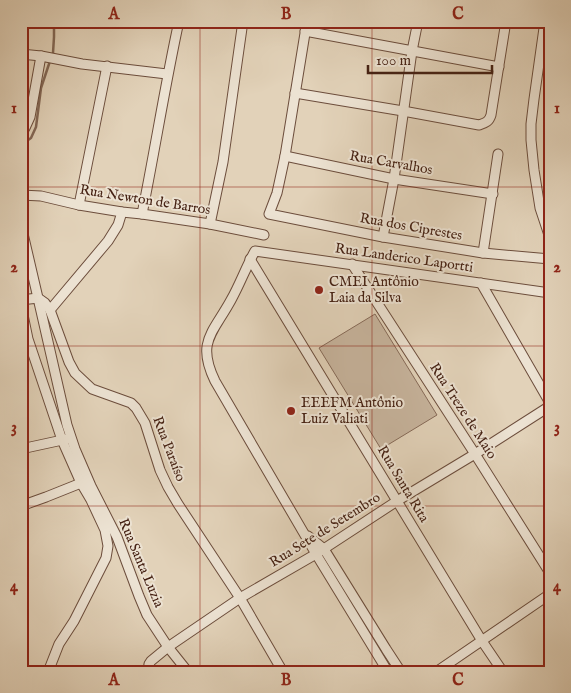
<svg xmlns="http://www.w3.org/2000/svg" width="571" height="693" viewBox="0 0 571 693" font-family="'IM FELL English',serif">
<rect width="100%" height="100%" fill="#e2d2b9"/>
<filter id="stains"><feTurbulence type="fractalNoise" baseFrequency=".004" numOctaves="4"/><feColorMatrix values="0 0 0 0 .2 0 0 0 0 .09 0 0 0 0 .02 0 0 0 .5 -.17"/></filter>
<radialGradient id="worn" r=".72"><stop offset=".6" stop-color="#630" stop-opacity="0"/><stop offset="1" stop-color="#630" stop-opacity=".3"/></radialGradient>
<!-- green -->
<path fill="#c7b49d" stroke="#866a58" d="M375,314L437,415L381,449L319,348Z"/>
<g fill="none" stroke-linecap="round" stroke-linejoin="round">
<!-- stream -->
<g stroke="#836755" stroke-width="2.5">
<path d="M53,53L54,37V21"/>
<path d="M21,145L31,138L36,127L41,88L50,61"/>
</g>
<defs>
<g id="minor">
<path d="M307,21L285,156L277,193L269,214L383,237L483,253L550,259"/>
<path d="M545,21L534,99L531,124V140L534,170L540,208L550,238"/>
<path d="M305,31L499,67"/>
<path d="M21,54L41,56L82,64L167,74"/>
<path d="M295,93L403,111L479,125C485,123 489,122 491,115L506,21"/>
<path d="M21,131L25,128L30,117L41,56"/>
<path d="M285,156L394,179L493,194"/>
<path d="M21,195L41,196L79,205L122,212L142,214L210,224L264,235"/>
<path d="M79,205L107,66"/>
<path d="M142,214C155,150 165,85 179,21"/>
<path d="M210,224L223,162L243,21"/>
<path d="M21,225L38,298L45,303L50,310L69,362L75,373L92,389L131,403L136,408L145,423L160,470L168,487L178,504L240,598L283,672"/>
<path d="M383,237L394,179L412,51L418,21"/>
<path d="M483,253L498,154"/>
<path d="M250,259L482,641L503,672"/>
<path d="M352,264L475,454L550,573"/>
<path d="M481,283L550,403"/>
<path d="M21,300L38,298L67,425L75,449L91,486L117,537L139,596L147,615L168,647L188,672"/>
<path d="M21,305L28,339L62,440L81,483L91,500L105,530L108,546L106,558L74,621L59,644L48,672"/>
<path d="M50,310L108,241L118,225L122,212"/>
<path d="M21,449L67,439"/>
<path d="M21,506L46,497L81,483"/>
<path d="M308,536L324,549L386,649L401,672"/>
<path d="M148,672L149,664L151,661L168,647L240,598L316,554L397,501L475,454L550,406"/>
<path d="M388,672L316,554L215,381C196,342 213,333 231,300C240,284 246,267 255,251L550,293"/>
<path d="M436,672L550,594"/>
</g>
</defs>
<!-- minor casing -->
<use href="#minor" stroke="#6c4d3c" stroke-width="11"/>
<!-- minor -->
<use href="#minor" stroke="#ece2d2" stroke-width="9"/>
</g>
<!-- grid -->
<path fill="none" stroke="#8f2418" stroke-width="1" stroke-opacity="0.55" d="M200,21V672M372,21V672M21,187H550M21,346H550M21,506H550"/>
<!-- markers -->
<g fill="#8f2418" stroke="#ece2d2" stroke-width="2">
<circle cx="319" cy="290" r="5"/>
<circle cx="291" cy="411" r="5"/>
</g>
<g text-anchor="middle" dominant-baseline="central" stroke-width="4" stroke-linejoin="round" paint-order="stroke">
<!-- street labels -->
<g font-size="14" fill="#452113" stroke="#ece2d2">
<text transform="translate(391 163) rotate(10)">Rua Carvalhos</text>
<text transform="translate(145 200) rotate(9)">Rua Newton de Barros</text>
<text transform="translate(411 227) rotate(10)">Rua dos Ciprestes</text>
<text transform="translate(404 258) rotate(8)">Rua Landerico Laportti</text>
<text transform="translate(463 411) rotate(57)">Rua Treze de Maio</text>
<text transform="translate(169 449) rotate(69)">Rua Paraíso</text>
<text transform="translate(403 484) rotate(59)">Rua Santa Rita</text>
<text transform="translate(325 530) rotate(-32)">Rua Sete de Setembro</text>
<text transform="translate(141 563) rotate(67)">Rua Santa Luzia</text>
</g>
<!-- poi labels -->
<g font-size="14" fill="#452113" stroke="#ece2d2" text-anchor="start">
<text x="329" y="282">CMEI Antônio<tspan x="329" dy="16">Laia da Silva</tspan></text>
<text x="301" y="403">EEEFM Antônio<tspan x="301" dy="16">Luiz Valiati</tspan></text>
</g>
</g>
<!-- margin -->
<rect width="571" height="693" fill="none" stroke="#e2d2b9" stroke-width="55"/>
<!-- scale -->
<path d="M368 65v8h124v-8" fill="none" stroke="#452113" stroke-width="2.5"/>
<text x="376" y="65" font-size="15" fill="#452113" stroke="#ece2d2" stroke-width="4" paint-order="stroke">100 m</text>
<rect x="28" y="28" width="516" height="638" fill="none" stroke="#8f2418" stroke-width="2"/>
<g font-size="16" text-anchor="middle" font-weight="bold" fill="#8f2418">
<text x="114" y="19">A</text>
<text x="286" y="19">B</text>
<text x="458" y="19">C</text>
<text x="14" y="113">1</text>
<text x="557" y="113">1</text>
<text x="14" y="272">2</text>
<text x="557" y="272">2</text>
<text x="14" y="432">3</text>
<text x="557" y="432">3</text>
<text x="14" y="591">4</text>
<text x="557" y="591">4</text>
<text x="114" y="685">A</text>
<text x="286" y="685">B</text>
<text x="458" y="685">C</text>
</g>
<rect width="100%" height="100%" filter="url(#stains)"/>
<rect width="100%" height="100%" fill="url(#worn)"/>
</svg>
